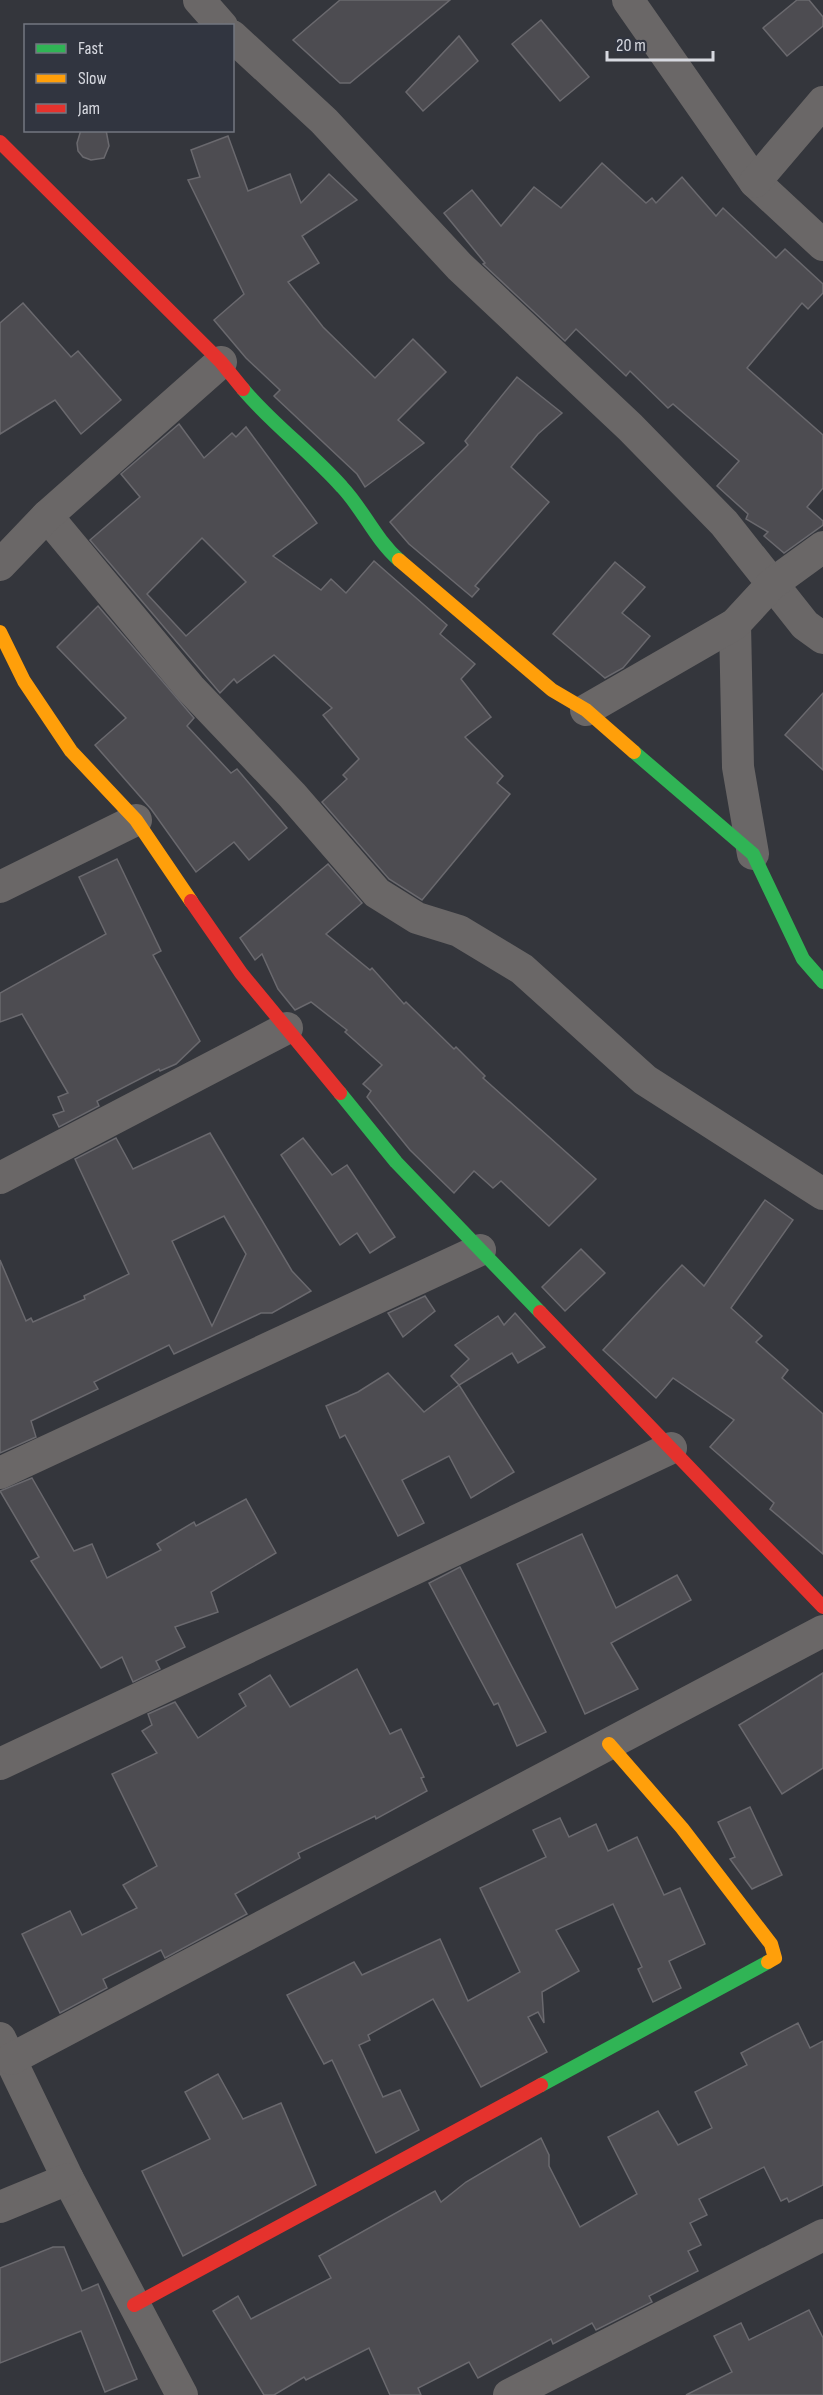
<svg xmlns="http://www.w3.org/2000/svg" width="823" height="2395" viewBox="0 0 823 2395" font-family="'Sofia Sans Condensed',sans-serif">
<rect width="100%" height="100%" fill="#34363c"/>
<!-- building -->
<g fill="#4d4c51" stroke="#6a696e" stroke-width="1.5" fill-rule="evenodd">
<path d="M340,0H450L350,83H340L293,40Z"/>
<path d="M797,0H809L823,17V26L787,56L763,28Z"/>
<path d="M541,20L589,77L560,101L512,44Z"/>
<path d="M459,36L478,61L423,111L406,92Z"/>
<path d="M81,130H106L109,146L104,158L91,160L83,157L78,151L77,143Z"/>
<path d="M228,136L248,191L290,174L301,203L329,174L357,200L302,236L319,263L288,282L323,327L375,378L413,339L446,372L398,420L424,443L365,487L357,474L276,398L274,396L280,390L246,358L214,320L244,294L188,180L200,177L191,150Z"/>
<path d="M602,163L646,203L652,198L656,203L682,177L716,216L723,208L776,258L785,249L823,284V293L808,309L802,303L747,368L823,435V488L807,507L823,521V525L784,553L764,536L768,532L746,519L748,514L717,486L739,461L673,404L668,408L630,371L626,376L576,329L565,341L483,264L485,263L444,213L472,190L501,226L534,187L561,208Z"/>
<path d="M23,303L71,357L78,351L121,400L81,434L55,400L0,434V323Z"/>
<path d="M517,377L562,413L538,434L511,467L549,502L475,586L479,589L472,597L409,544L390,522L468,445L465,441Z"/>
<path d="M179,424L204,458L232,433L236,437L246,427L317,523L273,556L321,590L331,579L346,593L374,561L447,625L440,634L475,664L461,679L491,717L465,737L503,776L497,783L510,794L422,900L389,879L322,802L347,779L343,775L359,759L323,715L332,708L274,655L237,683L234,679L220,693L90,540L140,497L121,474ZM202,538L246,582L186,636L147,594Z"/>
<path d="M615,562L645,587L622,613L650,636L623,668L605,678L553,634Z"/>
<path d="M98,606L194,718L187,726L231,773L237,769L287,828L249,860L234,842L196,872L151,809L95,745L126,718L57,647Z"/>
<path d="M823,693V770L785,735Z"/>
<path d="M117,859L161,951L153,955L200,1041L176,1064L160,1071L159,1069L97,1101L99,1106L59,1127L53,1115L64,1111L58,1097L68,1093L22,1014L0,1022V993L106,934L79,877Z"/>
<path d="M328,864L362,903L326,934L370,970L372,968L404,1004L406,1002L454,1049L456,1047L485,1076L483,1078L596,1179L549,1226L501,1181L493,1188L474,1171L454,1193L410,1150L367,1097L371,1091L363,1084L382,1065L345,1032L347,1030L311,1002L295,1010L278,989L262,954L255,960L240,938Z"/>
<path d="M210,1133L292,1271L311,1291L272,1313H261L174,1354L169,1345L94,1382L98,1389L31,1421L36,1437L0,1453V1260L26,1321L31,1318L33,1322L85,1299L84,1296L129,1274L75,1159L116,1138L133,1169ZM224,1216L246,1254L212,1326L172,1241Z"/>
<path d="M303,1138L332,1175L347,1165L395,1237L370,1253L357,1233L340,1245L281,1155Z"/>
<path d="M765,1200L793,1220L731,1308L762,1336L756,1342L788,1370L782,1378L823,1414V1554L770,1509L774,1503L710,1447L734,1420L673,1378L656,1398L603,1350L682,1265L704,1286Z"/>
<path d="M581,1249L605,1273L565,1311L542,1287Z"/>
<path d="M425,1296L435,1311L403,1337L388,1313Z"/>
<path d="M515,1313L545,1347L518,1363L512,1353L459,1385L514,1472L471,1498L449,1456L402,1480L424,1523L398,1536L345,1435L340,1438L326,1406L358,1392L388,1373L424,1412L459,1385L451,1376L469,1359L455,1345L498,1316L504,1325Z"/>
<path d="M32,1478L74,1551L92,1544L107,1578L161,1550L157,1544L194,1522L196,1526L246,1499L276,1553L211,1592L218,1612L175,1627L185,1647L156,1661L160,1669L133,1682L122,1657L101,1668L31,1561L39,1557L0,1491Z"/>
<path d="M582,1534L616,1608L677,1575L691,1600L611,1643L638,1689L585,1714L517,1564Z"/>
<path d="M460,1567L546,1732L517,1746L498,1703L494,1705L429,1583Z"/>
<path d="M357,1669L390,1734L401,1729L424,1777L421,1778L427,1791L376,1819L375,1816L298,1853L300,1858L235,1894L247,1914L165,1958L161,1950L103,1979L107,1988L60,2013L22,1934L70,1911L82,1935L137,1908L123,1885L157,1866L112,1774L157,1753L142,1731L152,1725L148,1714L175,1702L198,1738L246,1706L239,1694L270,1675L290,1707Z"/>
<path d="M823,1673V1768L782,1794L739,1725Z"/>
<path d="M750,1807L782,1875L752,1889L730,1859L735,1857L718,1822Z"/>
<path d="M560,1818L569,1837L596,1824L608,1851L637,1837L664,1895L680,1888L705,1944L669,1961L681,1988L653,2002L638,1969L642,1967L613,1904L556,1930L579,1971L542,1992L544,2023L538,2012L528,2017L547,2052L481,2087L433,1999L368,2035L370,2040L359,2045L383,2097L400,2090L419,2130L376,2153L332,2060L324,2064L287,1995L354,1962L362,1975L440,1939L468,2001L520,1972L480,1888L546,1857L533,1830Z"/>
<path d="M798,2023L810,2048L823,2041V2185L789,2202L787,2198L781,2201L764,2167L699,2199L707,2215L690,2223L701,2245L688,2251L698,2271L649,2296L652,2302L596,2330L592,2323L553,2344L551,2339L478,2378L469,2362L418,2388L421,2395H390L369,2348L306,2380L304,2377L274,2395H264L213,2311L238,2296L251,2319L331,2278L319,2256L435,2191L441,2202L466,2182L541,2138L549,2155V2166L580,2227L637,2194L608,2137L658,2111L678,2145L712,2128L695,2092L747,2065L741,2053Z"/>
<path d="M218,2074L243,2119L281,2103L316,2185L183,2256L142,2171L210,2139L185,2092Z"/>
<path d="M53,2247H64L82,2291L98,2284L137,2379L105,2392L81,2331L0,2363V2268Z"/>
<path d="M809,2310L823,2338V2395H686L732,2372L714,2336L741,2323L749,2340Z"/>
</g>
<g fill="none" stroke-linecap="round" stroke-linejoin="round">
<!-- street -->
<g stroke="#6a6767" stroke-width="32">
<path d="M199,0L222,26"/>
<path d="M628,0L755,182L823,245"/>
<path d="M232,36L324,121L460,267L630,427L724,523L805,625L823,638"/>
<path d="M755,182L823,102"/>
<path d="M47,516L190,688L292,795L377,893L417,918L459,931L522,969L645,1080L823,1194"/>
<path d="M0,565L47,516L221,362"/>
<path d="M735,624L738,767L753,854"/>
<path d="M586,710L735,624L772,584L823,547"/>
<path d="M0,887L136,820"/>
<path d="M0,1178L287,1028"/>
<path d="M0,1473L480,1250"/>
<path d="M0,1764L671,1448"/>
<path d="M0,2038L68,2179L182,2395"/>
<path d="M11,2059L823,1631"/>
<path d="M0,2207L68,2179"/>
<path d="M509,2395L823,2235"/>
</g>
<!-- fast -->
<g stroke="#30b455" stroke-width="14">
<path d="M243,389C273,425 311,452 342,487C363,509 375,539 399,560"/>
<path d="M634,752L753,854L803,959L823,982"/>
<path d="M340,1093L396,1162L540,1312"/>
<path d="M541,2085L768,1962"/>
</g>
<!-- slow -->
<g stroke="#ff9f0a" stroke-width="14">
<path d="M399,560L552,690L586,710L634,752"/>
<path d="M0,632L24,681L71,751L136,820L191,901"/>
<path d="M609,1744L682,1828L771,1944L775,1958L768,1962"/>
</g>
<!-- jam -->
<g stroke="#e5322d" stroke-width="14">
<path d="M0,142L221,362L243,389"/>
<path d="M191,901L241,973L340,1093"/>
<path d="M540,1312L823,1607"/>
<path d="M134,2305L541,2085"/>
</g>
</g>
<!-- legend -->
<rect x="24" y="24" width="210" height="108" fill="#313540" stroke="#737780" stroke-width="1.5"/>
<rect x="36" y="44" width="30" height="9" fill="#30b455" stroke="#737780" stroke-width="1.5"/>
<text x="78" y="54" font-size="18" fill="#d7d9e0">Fast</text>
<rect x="36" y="74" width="30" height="9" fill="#ff9f0a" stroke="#737780" stroke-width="1.5"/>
<text x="78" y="84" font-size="18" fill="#d7d9e0">Slow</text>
<rect x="36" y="104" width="30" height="9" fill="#e5322d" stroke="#737780" stroke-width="1.5"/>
<text x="78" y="114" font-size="18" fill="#d7d9e0">Jam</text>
<!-- scale -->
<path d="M607 51v9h106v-9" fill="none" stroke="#d7d9e0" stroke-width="3"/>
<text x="616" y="51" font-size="18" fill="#d7d9e0" stroke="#313540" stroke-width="4.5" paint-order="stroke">20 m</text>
</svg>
